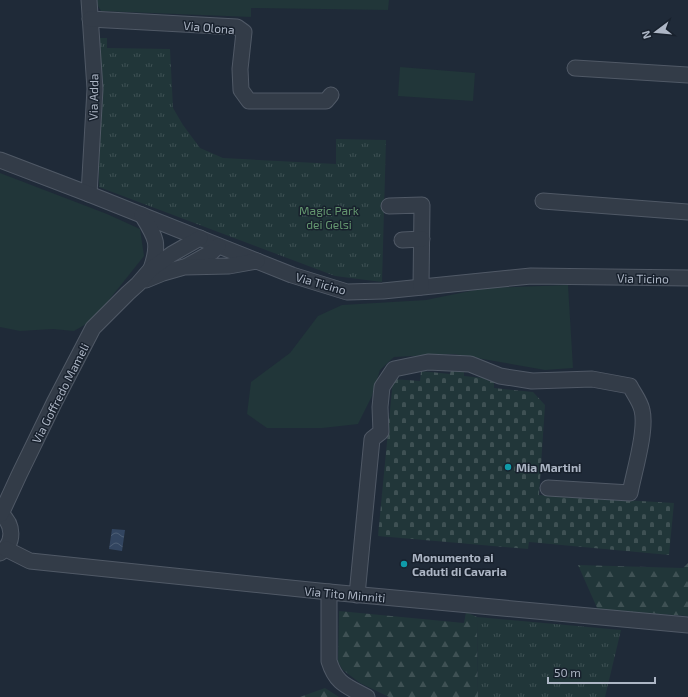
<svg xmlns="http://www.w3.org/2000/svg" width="688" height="697" viewBox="0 0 688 697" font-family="'Exo 2',sans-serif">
<defs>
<pattern id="forest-firs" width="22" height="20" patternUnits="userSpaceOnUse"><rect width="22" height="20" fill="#213639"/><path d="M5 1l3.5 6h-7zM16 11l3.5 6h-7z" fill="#3f5154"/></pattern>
<pattern id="cemetery-stones" width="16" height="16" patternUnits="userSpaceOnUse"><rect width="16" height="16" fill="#213639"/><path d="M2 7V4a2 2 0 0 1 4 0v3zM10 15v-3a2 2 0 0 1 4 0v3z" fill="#3f5154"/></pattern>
<pattern id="park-tufts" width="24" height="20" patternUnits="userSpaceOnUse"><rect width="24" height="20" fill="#213639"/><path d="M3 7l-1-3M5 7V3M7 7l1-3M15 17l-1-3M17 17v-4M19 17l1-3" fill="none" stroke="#3f5154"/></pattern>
<pattern id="water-waves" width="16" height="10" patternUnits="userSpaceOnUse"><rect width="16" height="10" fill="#324560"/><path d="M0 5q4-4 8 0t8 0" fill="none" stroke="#4d5e75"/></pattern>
</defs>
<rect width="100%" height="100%" fill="#1f2a38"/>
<!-- grass -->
<g fill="#213639">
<path d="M97,0H389L388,10L251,8V17L101,11L98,6Z"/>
<path d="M400,67L475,73L473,101L398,96Z"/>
<path d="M0,173L107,214L140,229L144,256L93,320L74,331L53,329L20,331L0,327Z"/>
<path d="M568,285L573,368L545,370L454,354L394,357L380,370L372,396L358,424L322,428H267L247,414L251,382L290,353L318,316L342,305L426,300L485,288Z"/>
</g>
<!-- forest -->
<g fill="url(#forest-firs)">
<path d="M688,563V616L598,610L578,565L683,568Z"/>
<path d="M339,611L464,623L466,612L477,617L478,697H389L360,683L343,670L338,662Z"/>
<path d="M325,688L339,697H300Z"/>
</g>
<!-- cemetery -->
<path fill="url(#cemetery-stones)" d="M451,370L464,372V376L494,379V388L533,392L545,405L539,495L674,503L669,555L529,542L528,549L378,536L393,379L420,381L421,371L450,374Z"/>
<!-- park -->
<g fill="url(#park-tufts)">
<path d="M97,38H107V48L170,49L173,108L183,125L200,148L223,158L336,164V139L386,140L382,282L335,276L99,187Z"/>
<path d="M477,617L621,630L605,697H478Z"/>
</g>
<!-- water -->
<path fill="url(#water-waves)" d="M112,529L125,530L122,551L109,549Z"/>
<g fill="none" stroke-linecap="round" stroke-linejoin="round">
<defs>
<g id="minor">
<path d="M89,0L95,89L89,194"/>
<path d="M90,19L237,27L244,32L240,69L241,90L249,101H326L331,95"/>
<path d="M575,68L688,75"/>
<path d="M0,160L89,194L292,275L347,292L383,291L531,276L688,278"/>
<path d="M543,201L688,212"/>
<path d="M389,206L422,205L421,287"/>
<path d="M142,215C156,238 160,243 151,269"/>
<path d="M402,240L422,239"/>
<path d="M187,266L212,252L218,246"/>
<path d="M146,280L163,273L184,267L229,266L257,261"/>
<path d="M0,513C14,524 15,543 0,553"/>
<path d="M1,514L19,475L54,403L93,328L128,293L138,284L151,269L172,254L200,238"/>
<path d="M6,549L30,561L329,592L688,625"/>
<path d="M329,592V661C336,684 347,686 367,697"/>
<path d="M357,595L372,439L381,432L380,407L382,387L394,369L428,362L470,364L500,376L532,381L592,379L630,386C634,394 640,401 642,410C647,430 634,472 630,493L548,488"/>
</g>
</defs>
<!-- minor casing -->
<use href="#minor" stroke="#505966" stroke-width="17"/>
<!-- minor -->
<use href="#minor" stroke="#333c48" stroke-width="15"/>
</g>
<!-- markers -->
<g fill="#0f9aa8" stroke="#18212d" stroke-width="1.5">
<circle cx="508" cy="467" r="4"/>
<circle cx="404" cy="564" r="4"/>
</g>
<g text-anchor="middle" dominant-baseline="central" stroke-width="3" stroke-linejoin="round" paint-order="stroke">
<!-- street labels -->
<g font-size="12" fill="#adb6c5" stroke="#18212d">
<text transform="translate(209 27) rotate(5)">Via Olona</text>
<text transform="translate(93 97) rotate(-89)">Via Adda</text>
<text transform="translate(643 278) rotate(1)">Via Ticino</text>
<text transform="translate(321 283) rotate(16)">Via Ticino</text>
<text transform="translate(60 393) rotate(-63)">Via Goffredo Mameli</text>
<text transform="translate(345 594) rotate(5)">Via Tito Minniti</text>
</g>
<!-- park labels -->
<g font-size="12" fill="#64966f" stroke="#18212d">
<text x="329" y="210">Magic Park<tspan x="329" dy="14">dei Gelsi</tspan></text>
</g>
<!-- poi labels -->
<g font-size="12" font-weight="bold" fill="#adb6c5" stroke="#18212d" text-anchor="start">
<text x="516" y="467">Mia Martini</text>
<text x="412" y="557">Monumento ai<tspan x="412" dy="14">Caduti di Cavaria</tspan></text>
</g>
</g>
<!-- north arrow -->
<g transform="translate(656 32) rotate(254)" stroke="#18212d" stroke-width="3" paint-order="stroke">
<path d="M0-3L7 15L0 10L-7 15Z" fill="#adb6c5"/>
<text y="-6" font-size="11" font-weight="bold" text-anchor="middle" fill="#adb6c5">N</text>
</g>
<!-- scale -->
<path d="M548 677v6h107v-6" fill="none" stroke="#adb6c5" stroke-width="2"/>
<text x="554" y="677" font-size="12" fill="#adb6c5" stroke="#18212d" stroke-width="3" paint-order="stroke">50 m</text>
</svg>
